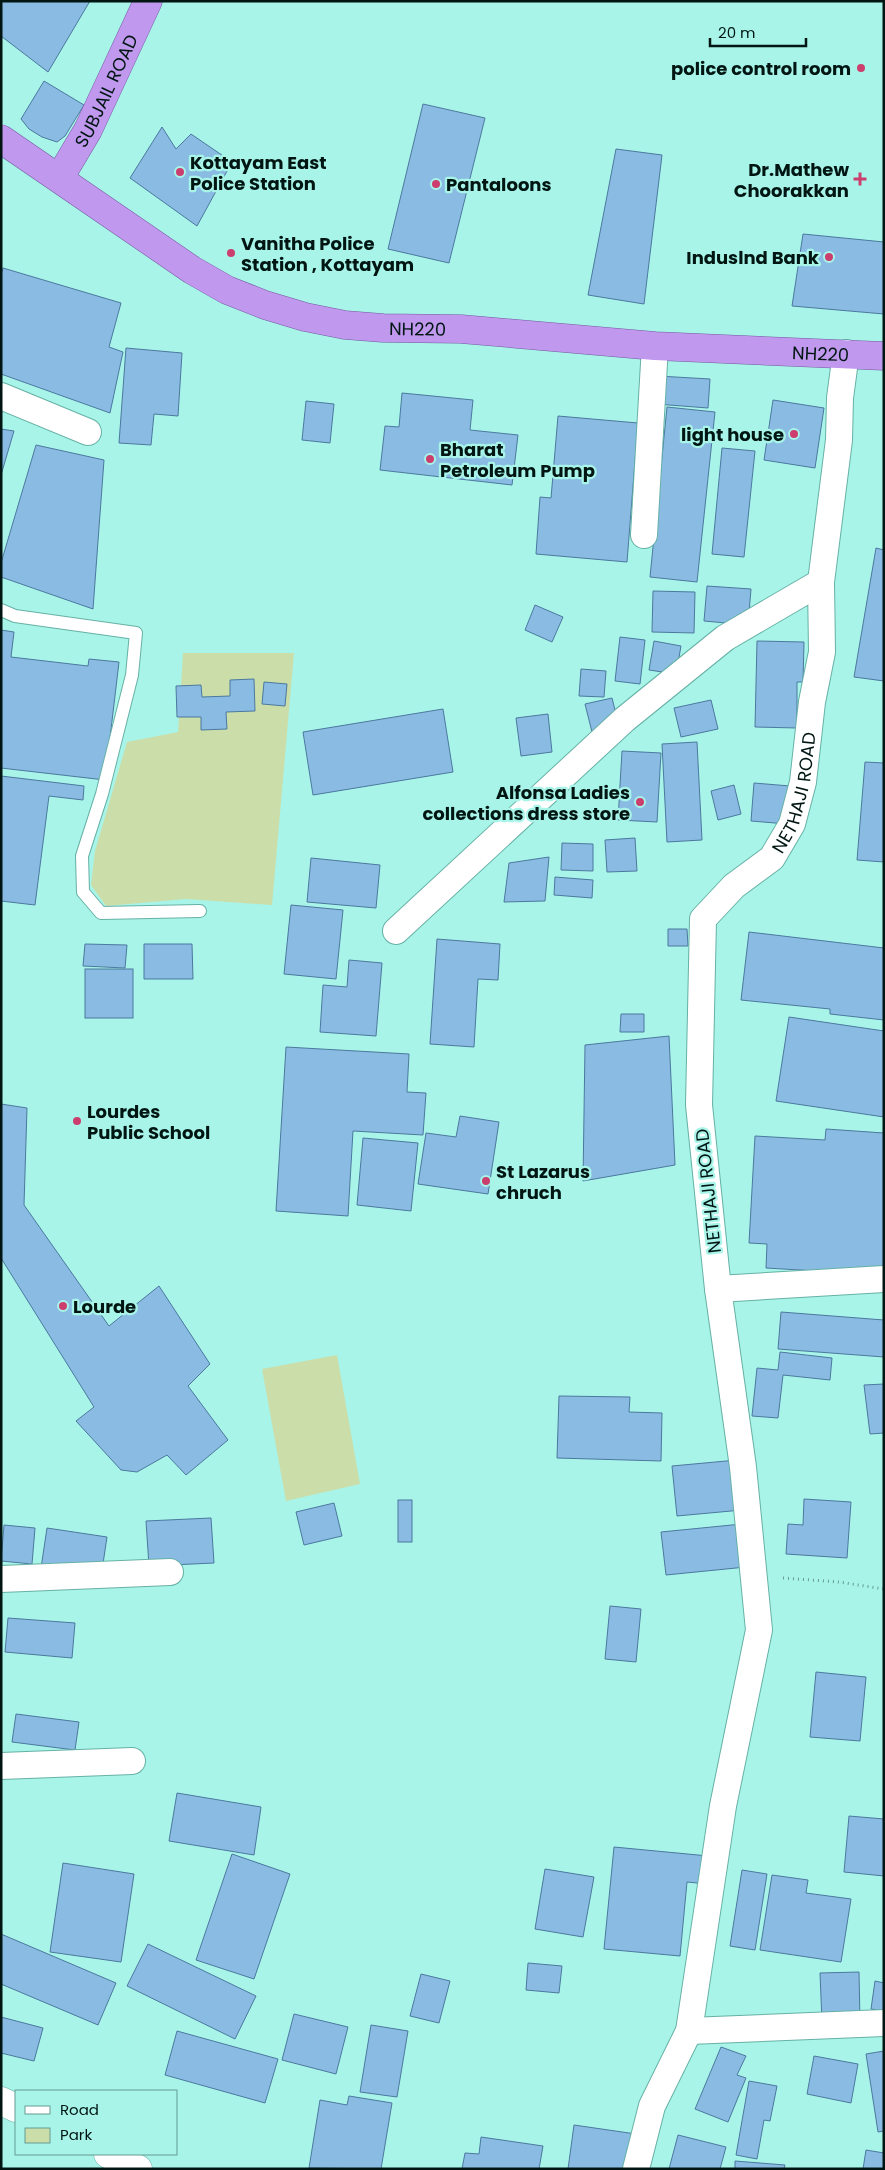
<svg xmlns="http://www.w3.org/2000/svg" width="885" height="2170" viewBox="0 0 885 2170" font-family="Poppins,sans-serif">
<rect width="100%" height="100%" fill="#a8f4e8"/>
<!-- green -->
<g fill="#cbdeaa">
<path d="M183,653H294L272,905L186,899L106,906L91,885L95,851L127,742L178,732Z"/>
<path d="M337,1355L360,1484L286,1501L262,1369Z"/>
</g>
<!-- building -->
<g fill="#8abbe3" stroke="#4b799e">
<path d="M1,1H90L48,72L1,36Z"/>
<path d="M44,81L84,105L65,136L57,142L42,137L29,129L21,119Z"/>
<path d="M423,104L485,118L449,263L388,249Z"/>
<path d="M162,127L176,149L191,134L232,162L197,226L130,178Z"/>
<path d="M616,149L662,155L644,304L588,295Z"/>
<path d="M803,234L884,242V314L792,306Z"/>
<path d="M3,268L121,303L109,347L123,352L110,413L1,374V275Z"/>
<path d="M126,348L182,353L178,416L154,414L151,445L119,443Z"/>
<path d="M658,376L710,379L708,408L656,404Z"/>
<path d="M402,393L473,400L470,430L518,435L512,485L380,470L385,426L399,427Z"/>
<path d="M773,400L824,408L815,468L764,460Z"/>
<path d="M306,401L334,404L330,443L302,440Z"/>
<path d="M667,407L715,412L697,582L650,577Z"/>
<path d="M558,416L638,423L627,562L536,554L540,497L551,498Z"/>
<path d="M1,429L14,431L1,475Z"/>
<path d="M36,445L104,460L93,609L1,577V563Z"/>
<path d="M722,448L755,451L744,557L712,554Z"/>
<path d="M876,548L884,550V681L854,677Z"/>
<path d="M707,586L751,589L748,625L704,621Z"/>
<path d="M653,591L695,592L694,633L652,632Z"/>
<path d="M535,605L563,617L552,642L525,630Z"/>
<path d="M1,630L14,632L11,657L88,666L89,659L119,662L105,780L1,768Z"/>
<path d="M620,637L645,640L640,684L615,681Z"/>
<path d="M654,641L681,646L676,674L649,670Z"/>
<path d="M757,641L804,642L803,682H797V728L755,727Z"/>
<path d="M581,669L606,671L604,697L579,696Z"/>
<path d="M254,679L255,711L226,712L227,729L201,730V717H177L176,686L201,685L202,697L230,696V680Z"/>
<path d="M264,682L287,684L285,706L262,704Z"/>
<path d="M612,698L621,734L594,740L585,704Z"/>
<path d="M711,700L718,729L681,737L674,708Z"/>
<path d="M443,709L453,772L313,795L303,732Z"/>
<path d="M548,714L552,752L521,756L516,718Z"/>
<path d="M697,742L702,840L667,842L662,744Z"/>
<path d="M622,751L661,753L657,822L618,820Z"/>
<path d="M865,762L884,763V862L857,860Z"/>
<path d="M1,776L84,786L83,800L49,796L35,905L1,901Z"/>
<path d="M754,783L790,786L787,824L751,821Z"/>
<path d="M734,785L741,814L718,820L711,791Z"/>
<path d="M635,838L637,871L607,872L605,840Z"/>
<path d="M562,843L593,844V871L561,870Z"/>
<path d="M549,857L545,901L504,902L509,863Z"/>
<path d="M311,858L380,865L376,908L307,902Z"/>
<path d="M555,877L593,880L592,898L554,895Z"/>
<path d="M291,905L343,910L336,979L284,974Z"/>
<path d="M668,929H687L688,946H668Z"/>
<path d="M749,932L884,948V1020L830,1014V1009L741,1000Z"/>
<path d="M437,939L500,944L498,980L478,979L474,1047L430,1044Z"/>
<path d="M85,944L127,945L125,968L83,966Z"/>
<path d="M144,944H192L193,979H144Z"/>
<path d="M349,960L382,963L376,1036L320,1032L323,985L347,987Z"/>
<rect x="85" y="969" width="48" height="49"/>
<path d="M621,1014H644V1032H620Z"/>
<path d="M789,1017L884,1031V1117L776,1101Z"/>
<path d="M669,1036L675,1165L583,1181L585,1045Z"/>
<path d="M286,1047L409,1054L407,1092L426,1093L423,1135L353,1131L348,1216L276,1211Z"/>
<path d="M1,1104L27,1108L24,1205L109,1326L159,1286L210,1364L188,1386L228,1440L186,1475L167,1455L137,1472L121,1470L76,1421L94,1407L1,1258Z"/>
<path d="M460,1116L499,1122L488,1194L418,1184L426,1133L456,1137Z"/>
<path d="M826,1129L884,1133V1275L766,1268L767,1244L749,1243L755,1136L825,1140Z"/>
<path d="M363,1138L418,1143L411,1211L357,1205Z"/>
<path d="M781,1312L884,1320V1357L778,1349Z"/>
<path d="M780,1352L832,1358L830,1380L783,1375L778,1418L752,1416L757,1368L778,1370Z"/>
<path d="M884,1384V1433L870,1434L864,1385Z"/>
<path d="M559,1396L630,1397L629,1412L662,1413L661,1461L557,1458Z"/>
<path d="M737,1460L742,1510L677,1516L672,1466Z"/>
<path d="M804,1499L851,1502L847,1558L786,1554L788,1524L803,1525Z"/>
<rect x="398" y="1500" width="14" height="42"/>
<path d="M334,1503L342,1536L304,1545L296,1512Z"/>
<path d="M211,1518L214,1563L149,1566L146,1521Z"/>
<path d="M752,1523L756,1566L666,1575L661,1532Z"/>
<path d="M4,1525L35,1528L32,1564L1,1561Z"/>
<path d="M47,1528L107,1537L101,1577L41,1568Z"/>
<path d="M610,1606L641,1609L636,1662L605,1659Z"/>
<path d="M8,1618L75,1623L72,1658L5,1652Z"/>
<path d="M816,1672L866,1677L860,1741L810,1737Z"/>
<path d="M16,1714L79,1722L75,1750L12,1742Z"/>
<path d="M177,1793L261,1807L254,1855L169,1841Z"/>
<path d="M849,1816L884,1819V1876L844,1872Z"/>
<path d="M614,1847L719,1857L717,1885L687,1882L680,1956L604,1949Z"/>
<path d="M232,1854L290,1874L254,1979L196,1960Z"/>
<path d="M63,1863L134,1874L121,1962L50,1952Z"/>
<path d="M545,1869L594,1877L583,1937L535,1929Z"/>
<path d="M742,1870L767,1874L755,1950L730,1946Z"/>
<path d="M772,1875L808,1880L806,1893L851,1899L841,1962L760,1950Z"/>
<path d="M1,1934L116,1983L98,2025L1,1984Z"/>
<path d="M148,1944L256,1996L235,2039L127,1986Z"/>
<path d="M528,1963L562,1966L559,1993L526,1990Z"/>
<path d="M859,1972L860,2021L822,2022L820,1973Z"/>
<path d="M421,1974L450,1981L439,2023L410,2016Z"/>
<path d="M875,1981L884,1983V2011L871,2009Z"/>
<path d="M294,2014L348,2027L336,2074L282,2060Z"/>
<path d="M1,2017L43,2028L34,2061L1,2053Z"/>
<path d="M371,2025L408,2031L397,2097L360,2092Z"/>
<path d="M177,2031L278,2059L265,2103L165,2075Z"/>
<path d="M721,2047L746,2056L737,2075L746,2078L728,2122L695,2109Z"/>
<path d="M884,2051V2131L878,2132L866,2054Z"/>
<path d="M814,2056L858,2064L851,2103L807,2094Z"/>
<path d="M749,2081L777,2086L770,2121L764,2120L757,2159L736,2155Z"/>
<path d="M349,2096L392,2103L381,2169L309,2168L320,2100L347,2105Z"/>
<path d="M574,2125L636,2134L630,2169H568Z"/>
<path d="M678,2135L726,2147L720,2169H669Z"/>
<path d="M481,2137L543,2146L539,2169H462L465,2153L479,2154Z"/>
<path d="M866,2150L884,2153V2169H863Z"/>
<path d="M735,2161L785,2165L784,2169H735Z"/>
</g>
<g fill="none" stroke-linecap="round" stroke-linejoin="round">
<defs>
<path id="service" d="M1,610L15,616L136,633L132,675L102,794L82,856L83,892L101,913L200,911"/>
<g id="minor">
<path d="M1,396L88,432"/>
<path d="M644,535L655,346"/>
<path d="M396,931L625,719L725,638L821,582"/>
<path id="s1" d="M718,1289L699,1105L703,919L734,886L772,858L792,824L803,782L812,702L822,652L821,582L839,440L840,398L846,353"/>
<path d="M1,1579L170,1572"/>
<path d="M1,1766L132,1761"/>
<path d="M689,2031L884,2023"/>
<path d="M636,2169L652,2106L689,2031L723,1806L759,1630L743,1467L718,1289L884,1279"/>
</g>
<g id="secondary">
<path d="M1,2101L16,2108"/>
<path d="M108,2154L138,2169"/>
</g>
<g id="trunk">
<path id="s2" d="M1,139L192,270L227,290L265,305L305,317L345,325L383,328L461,329L655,346L884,356"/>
<path id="s3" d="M60,177L88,130L148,1"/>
</g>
</defs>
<!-- service casing -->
<use href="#service" stroke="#66b1a6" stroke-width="14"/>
<!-- minor casing -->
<use href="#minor" stroke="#66b1a6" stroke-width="28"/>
<!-- secondary casing -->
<use href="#secondary" stroke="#66b1a6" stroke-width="29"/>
<!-- trunk casing -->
<use href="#trunk" stroke="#735a9f" stroke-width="29"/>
<!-- path -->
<path stroke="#669c94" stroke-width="3" stroke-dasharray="1 4" stroke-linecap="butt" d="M783,1578L839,1582L884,1589"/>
<!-- service -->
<use href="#service" stroke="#fff" stroke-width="12"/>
<!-- minor -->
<use href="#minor" stroke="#fff" stroke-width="26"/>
<!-- secondary -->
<use href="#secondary" stroke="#fff" stroke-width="28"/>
<!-- trunk -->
<use href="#trunk" stroke="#c098ee" stroke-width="28"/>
</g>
<!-- markers -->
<g fill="#cb3e6e" stroke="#a8f4e8" stroke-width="2">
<circle cx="861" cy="68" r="5"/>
<circle cx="180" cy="172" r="5"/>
<path d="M857.5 171.5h5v5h5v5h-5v5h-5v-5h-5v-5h5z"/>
<circle cx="436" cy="184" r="5"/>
<circle cx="231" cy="253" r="5"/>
<circle cx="829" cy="257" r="5"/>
<circle cx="794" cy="434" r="5"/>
<circle cx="430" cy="459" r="5"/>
<circle cx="640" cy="802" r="5"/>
<circle cx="77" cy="1121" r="5"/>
<circle cx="486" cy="1181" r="5"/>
<circle cx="63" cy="1306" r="5"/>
</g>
<g text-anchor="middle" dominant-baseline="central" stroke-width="4.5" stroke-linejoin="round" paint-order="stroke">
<!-- poi labels -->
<g font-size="18" font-weight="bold" fill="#011613" stroke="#a8f4e8" text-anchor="start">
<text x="851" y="68" text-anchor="end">police control room</text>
<text x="190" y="162">Kottayam East<tspan x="190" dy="21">Police Station</tspan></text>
<text x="849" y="169" text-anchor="end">Dr.Mathew<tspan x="849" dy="21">Choorakkan</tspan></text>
<text x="446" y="184">Pantaloons</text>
<text x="241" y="243">Vanitha Police<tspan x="241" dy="21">Station , Kottayam</tspan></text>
<text x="819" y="257" text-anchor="end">Induslnd Bank</text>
<text x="784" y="434" text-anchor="end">light house</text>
<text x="440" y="449">Bharat<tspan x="440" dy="21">Petroleum Pump</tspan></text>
<text x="630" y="792" text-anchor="end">Alfonsa Ladies<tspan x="630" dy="21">collections dress store</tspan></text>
<text x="87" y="1111">Lourdes<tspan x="87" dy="21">Public School</tspan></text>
<text x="496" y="1171">St Lazarus<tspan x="496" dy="21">chruch</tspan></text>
<text x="73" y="1306">Lourde</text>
</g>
<!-- street labels -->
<g font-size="18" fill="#011613" stroke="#a8f4e8">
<text stroke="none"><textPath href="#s3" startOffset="98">SUBJAIL ROAD</textPath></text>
<text stroke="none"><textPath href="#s2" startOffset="468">NH220</textPath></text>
<text stroke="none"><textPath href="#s2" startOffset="872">NH220</textPath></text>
<text stroke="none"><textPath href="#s1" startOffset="534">NETHAJI ROAD</textPath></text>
<text transform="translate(708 1191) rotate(-96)">NETHAJI ROAD</text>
</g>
</g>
<!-- border -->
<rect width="885" height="2170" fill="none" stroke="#011613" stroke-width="5"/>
<!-- legend -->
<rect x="15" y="2090" width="162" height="65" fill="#a8f4e8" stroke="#659b93"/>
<rect x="25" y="2106" width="25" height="8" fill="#ffffff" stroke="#659b93"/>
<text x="60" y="2115" font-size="15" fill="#011613">Road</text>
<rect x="25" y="2128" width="25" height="15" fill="#cbdeaa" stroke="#659b93"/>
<text x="60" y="2140" font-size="15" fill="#011613">Park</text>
<!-- scale -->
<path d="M710 38v8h96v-8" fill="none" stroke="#011613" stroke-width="2.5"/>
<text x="718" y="38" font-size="15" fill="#011613" stroke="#a8f4e8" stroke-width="4" paint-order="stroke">20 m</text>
</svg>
